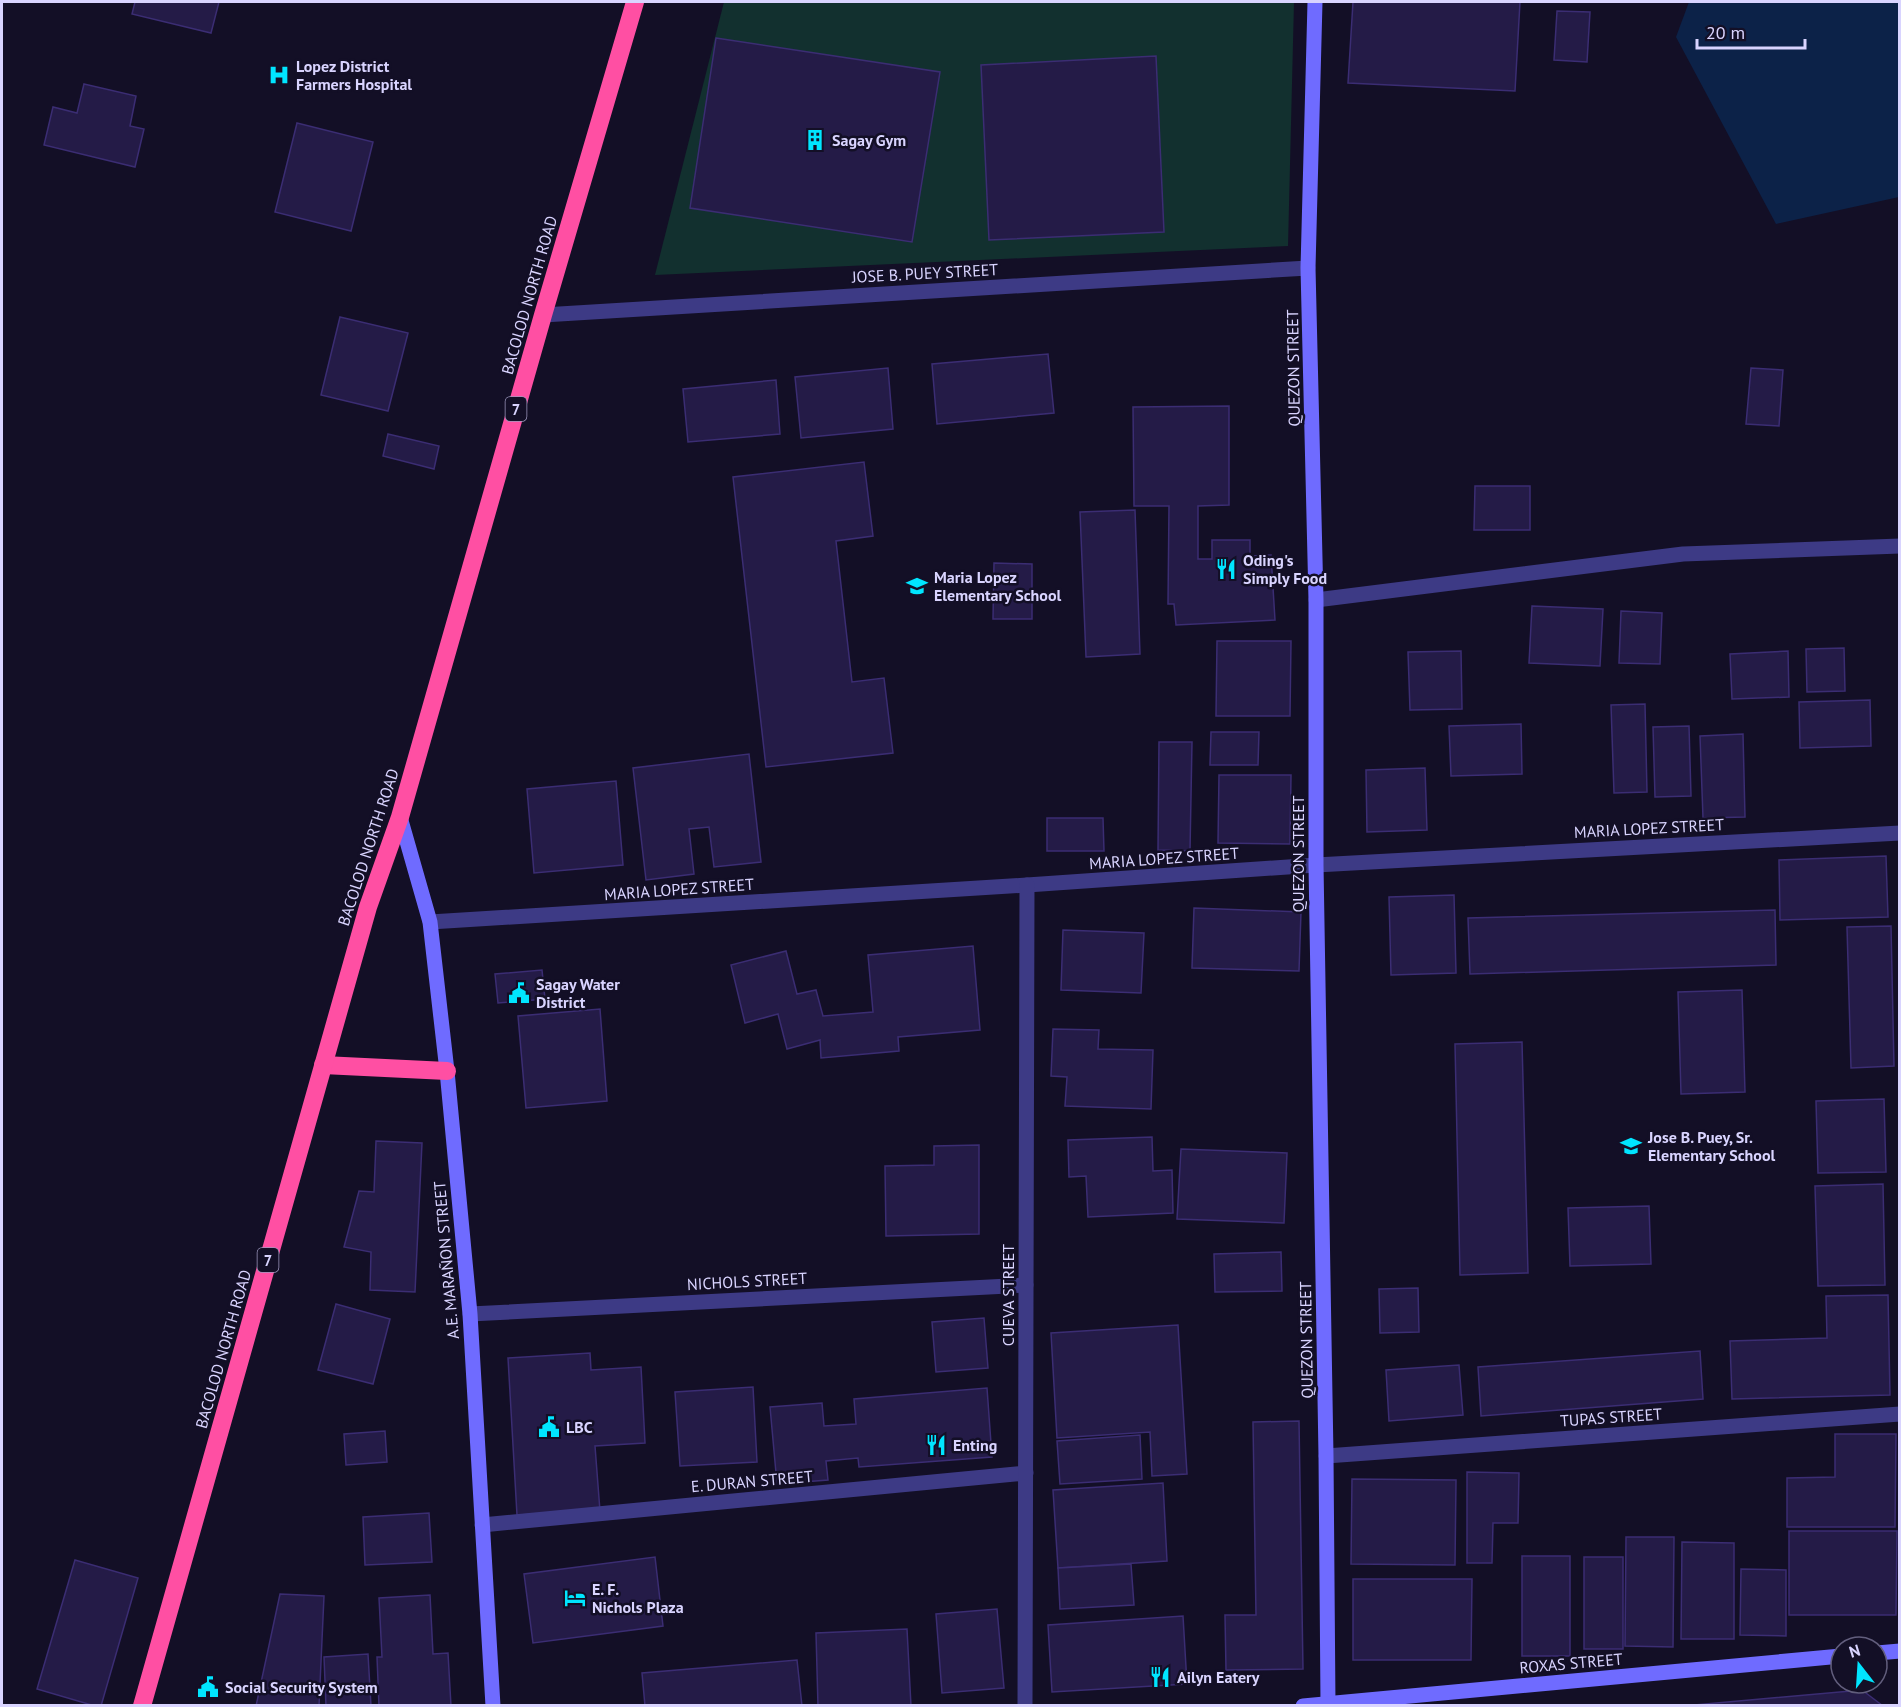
<svg xmlns="http://www.w3.org/2000/svg" width="1901" height="1707" viewBox="0 0 1901 1707" font-family="'PT Sans',sans-serif">
<rect width="100%" height="100%" fill="#130f26"/>
<!-- green -->
<path fill="#12302f" d="M724,2H1294L1288,246L655,275Z"/>
<!-- water -->
<path fill="#0c2248" d="M1689,2H1899V197L1776,224L1676,37Z"/>
<!-- building -->
<g fill="#241b47" stroke="#3b2d73" stroke-width="1.5">
<path d="M135,2H219L211,33L132,14Z"/>
<path d="M1353,2H1520L1515,91L1348,83Z"/>
<path d="M1557,11L1590,12L1587,62L1554,60Z"/>
<path d="M716,38L940,72L912,242L690,208Z"/>
<path d="M1156,56L1164,232L989,240L981,65Z"/>
<path d="M84,84L136,96L130,126L144,129L135,167L44,145L53,107L77,113Z"/>
<path d="M297,123L373,142L351,231L275,212Z"/>
<path d="M340,317L408,333L388,411L321,395Z"/>
<path d="M1048,354L1054,413L937,424L932,364Z"/>
<path d="M888,368L893,429L801,438L795,377Z"/>
<path d="M1751,368L1783,370L1779,426L1746,424Z"/>
<path d="M776,380L780,434L688,442L683,389Z"/>
<path d="M1229,406V505L1198,506V559H1212V540H1250V556L1271,555L1275,620L1176,625L1174,604H1168L1169,506H1134L1133,407Z"/>
<path d="M388,434L439,446L434,469L383,456Z"/>
<path d="M864,462L873,536L836,541L852,682L884,678L893,753L766,767L733,477Z"/>
<path d="M1475,486H1530V530H1474Z"/>
<path d="M1135,510L1140,654L1086,657L1080,512Z"/>
<path d="M994,563L1032,564V619H993Z"/>
<path d="M1532,606L1603,609L1600,666L1529,663Z"/>
<path d="M1621,611L1662,613L1660,664L1619,663Z"/>
<path d="M1217,641H1291L1290,716H1216Z"/>
<path d="M1844,648L1845,691L1807,692L1806,649Z"/>
<path d="M1461,651L1462,709L1410,710L1408,652Z"/>
<path d="M1788,651L1789,697L1732,699L1730,654Z"/>
<path d="M1870,700L1871,746L1800,748L1799,702Z"/>
<path d="M1645,704L1647,792L1614,793L1611,705Z"/>
<path d="M1521,724L1522,774L1451,776L1449,726Z"/>
<path d="M1689,726L1691,796L1655,797L1653,727Z"/>
<path d="M1211,732H1259L1258,765H1210Z"/>
<path d="M1743,734L1745,817L1703,818L1700,736Z"/>
<path d="M1159,742H1192L1190,851L1158,850Z"/>
<path d="M749,754L761,862L714,867L709,827L689,829L694,874L646,880L633,768Z"/>
<path d="M1425,768L1427,830L1367,832L1366,770Z"/>
<path d="M1219,775H1291L1290,844L1218,843Z"/>
<path d="M616,781L623,865L534,873L527,789Z"/>
<path d="M1047,818H1103L1104,851H1047Z"/>
<path d="M1886,856L1888,917L1780,920L1779,860Z"/>
<path d="M1454,895L1456,973L1391,975L1389,897Z"/>
<path d="M1194,908L1301,912L1299,971L1192,968Z"/>
<path d="M1775,910L1776,965L1470,974L1468,918Z"/>
<path d="M1891,926L1894,1066L1851,1068L1847,927Z"/>
<path d="M1063,930L1144,933L1141,993L1061,990Z"/>
<path d="M973,946L980,1030L898,1037L899,1051L821,1058L820,1040L787,1049L778,1014L745,1023L731,965L786,951L797,994L816,990L823,1016L873,1012L868,955Z"/>
<path d="M542,970L545,999L498,1003L495,974Z"/>
<path d="M1742,990L1745,1092L1681,1094L1678,992Z"/>
<path d="M600,1009L607,1101L526,1108L518,1016Z"/>
<path d="M1053,1029L1099,1030L1098,1049L1153,1050L1151,1109L1065,1106L1067,1077L1051,1076Z"/>
<path d="M1522,1042L1528,1273L1460,1275L1455,1044Z"/>
<path d="M1884,1099L1886,1172L1818,1173L1816,1101Z"/>
<path d="M1152,1137L1153,1171L1172,1170L1173,1213L1088,1217L1086,1176L1069,1177L1068,1140Z"/>
<path d="M376,1141L422,1143L415,1292L370,1290L371,1252L344,1247L359,1191L374,1192Z"/>
<path d="M979,1145V1234L886,1236L885,1166L934,1165V1146Z"/>
<path d="M1181,1149L1287,1153L1284,1223L1177,1219Z"/>
<path d="M1883,1184L1885,1285L1818,1286L1815,1186Z"/>
<path d="M1649,1206L1651,1264L1570,1266L1568,1208Z"/>
<path d="M1281,1252L1282,1291L1215,1292L1214,1254Z"/>
<path d="M1418,1288L1419,1332L1380,1333L1379,1289Z"/>
<path d="M1888,1295L1890,1395L1732,1399L1730,1341L1827,1338L1826,1296Z"/>
<path d="M336,1304L390,1319L373,1384L318,1370Z"/>
<path d="M984,1318L988,1368L936,1372L932,1322Z"/>
<path d="M1178,1325L1187,1474L1152,1476L1150,1432L1057,1438L1051,1333Z"/>
<path d="M1700,1351L1703,1399L1481,1416L1478,1367Z"/>
<path d="M590,1353L591,1370L641,1367L645,1443L595,1446L600,1511L517,1515L508,1358Z"/>
<path d="M1459,1365L1463,1415L1389,1421L1386,1370Z"/>
<path d="M753,1387L757,1462L680,1466L675,1392Z"/>
<path d="M987,1388L992,1457L859,1467L858,1458L826,1461L828,1480L777,1484L770,1407L822,1403L824,1426L856,1424L854,1399Z"/>
<path d="M1299,1421L1303,1669L1226,1670L1225,1615H1256L1253,1422Z"/>
<path d="M385,1431L387,1462L346,1465L344,1434Z"/>
<path d="M1835,1434H1896L1895,1527H1787V1478L1835,1477Z"/>
<path d="M1140,1435L1142,1479L1060,1484L1057,1441Z"/>
<path d="M1467,1472L1519,1473L1518,1523H1493L1492,1563H1467Z"/>
<path d="M1352,1479L1456,1480L1455,1565L1351,1564Z"/>
<path d="M1163,1483L1167,1561L1058,1568L1053,1490Z"/>
<path d="M429,1513L432,1562L365,1565L363,1517Z"/>
<path d="M1789,1531H1897L1896,1615H1789Z"/>
<path d="M1626,1537H1674L1673,1647L1625,1646Z"/>
<path d="M1682,1542L1734,1543V1639H1681Z"/>
<rect x="1522" y="1556" width="48" height="100"/>
<path d="M655,1557L663,1626L533,1643L524,1574Z"/>
<rect x="1584" y="1557" width="39" height="92"/>
<path d="M75,1560L138,1578L101,1706H95L37,1689Z"/>
<path d="M1131,1564L1134,1605L1060,1609L1058,1568Z"/>
<path d="M1741,1569L1786,1570V1636L1740,1635Z"/>
<path d="M1353,1579H1472L1471,1660H1353Z"/>
<path d="M280,1594L324,1596L319,1706H256Z"/>
<path d="M430,1595L433,1654L448,1653L451,1706H379L377,1657H382L379,1598Z"/>
<path d="M997,1609L1004,1688L942,1693L936,1614Z"/>
<path d="M1183,1616L1187,1684L1052,1692L1048,1625Z"/>
<path d="M907,1629L911,1706H818L816,1633Z"/>
<path d="M368,1654L371,1706H326L324,1657Z"/>
<path d="M797,1660L802,1706H645L642,1673Z"/>
<path d="M1862,1690L1883,1706H1683Z"/>
</g>
<g fill="none" stroke-linecap="round" stroke-linejoin="round">
<!-- street -->
<g stroke="#3d3a85" stroke-width="15">
<path d="M543,315L1308,268"/>
<path d="M1316,600L1683,554L1900,546"/>
<path d="M430,922L1027,885L1316,865L1900,833"/>
<path d="M470,1314L1026,1285"/>
<path d="M1326,1456L1900,1414"/>
<path d="M482,1525L1026,1473"/>
<path d="M1025,1706L1027,885"/>
</g>
<!-- secondary -->
<g stroke="#6f6bff" stroke-width="15">
<path d="M1315,2L1308,268L1316,600V865L1326,1456L1328,1704"/>
<path d="M400,817L430,922L447,1071L470,1314L493,1706"/>
<path d="M1877,1653L1900,1651"/>
<path d="M1303,1706L1841,1656"/>
</g>
<!-- highway -->
<g stroke="#ff4fa3" stroke-width="18">
<path d="M323,1065L447,1071"/>
<path d="M142,1706L368,907L400,817L543,315L635,2"/>
</g>
</g>
<!-- icons -->
<defs>
<symbol id="hospital-bare" viewBox="-9 -9 18 18"><path d="M-5-5h3v3.5h4V-5h3V5h-3V1.5h-4V5h-3Z" fill="#00e5ff" stroke="#130f26" stroke-width="2.5" paint-order="stroke"/></symbol>
<symbol id="building-bare" viewBox="-9 -9 18 18"><path d="M-4-6H4V6H1V3H-1V6H-4ZM-2.5-4.3h1.7v1.8h-1.7ZM.8-4.3h1.7v1.8H.8ZM-2.5-1h1.7V.8h-1.7ZM.8-1h1.7V.8H.8Z" fill="#00e5ff" stroke="#130f26" stroke-width="2.5" paint-order="stroke"/></symbol>
<symbol id="restaurant-bare" viewBox="-9 -9 18 18"><path d="M-5-6h1v4h1v-4h1v4h1v-4h1v5L-1.5 .5V6h-2V.5L-5-1ZM5-6V6H3V1.5H1.5Q1.5-4 5-6Z" fill="#00e5ff" stroke="#130f26" stroke-width="2.5" paint-order="stroke"/></symbol>
<symbol id="school-bare" viewBox="-9 -9 18 18"><path d="M0-5L7-2L0 1L-7-2ZM-4 1L0 2.5L4 1V4Q0 6-4 4Z" fill="#00e5ff" stroke="#130f26" stroke-width="2.5" paint-order="stroke"/></symbol>
<symbol id="civic-bare" viewBox="-9 -9 18 18"><path d="M-.6-6.5H3V-4.5H.6V-3L4-1V1h2V6H-6V1h2V-1L-.6-3ZM-1.2 2.5V6h2.4V2.5Z" fill="#00e5ff" stroke="#130f26" stroke-width="2.5" paint-order="stroke"/></symbol>
<symbol id="hotel-bare" viewBox="-9 -9 18 18"><path d="M-6-4.5h1.5V1H6V5H4.5V3h-9V5H-6ZM-4 0a1.8 1.8 0 1 1 3.6 0ZM.5 0V-2.5h3Q6-2.5 6 0Z" fill="#00e5ff" stroke="#130f26" stroke-width="2.5" paint-order="stroke"/></symbol>
</defs>
<g fill-rule="evenodd">
<use href="#hospital-bare" x="264" y="60" width="30" height="30"/>
<use href="#building-bare" x="800" y="125" width="30" height="30"/>
<use href="#restaurant-bare" x="1211" y="554" width="30" height="30"/>
<use href="#school-bare" x="902" y="571" width="30" height="30"/>
<use href="#civic-bare" x="504" y="978" width="30" height="30"/>
<use href="#school-bare" x="1616" y="1131" width="30" height="30"/>
<use href="#civic-bare" x="534" y="1412" width="30" height="30"/>
<use href="#restaurant-bare" x="921" y="1430" width="30" height="30"/>
<use href="#hotel-bare" x="560" y="1583" width="30" height="30"/>
<use href="#restaurant-bare" x="1145" y="1662" width="30" height="30"/>
<use href="#civic-bare" x="193" y="1672" width="30" height="30"/>
</g>
<g text-anchor="middle" dominant-baseline="central" stroke-width="5" stroke-linejoin="round" paint-order="stroke">
<!-- shield labels -->
<g fill="#130f26" stroke="#9e99be" stroke-width="1.5">
<rect x="505.5" y="397" width="21" height="24" rx="4.5"/>
<rect x="257.5" y="1248" width="21" height="24" rx="4.5"/>
</g>
<g font-size="15" font-weight="bold" fill="#d9d4ff">
<text x="516" y="409">7</text>
<text x="268" y="1260">7</text>
</g>
<!-- poi labels -->
<g font-size="16" font-weight="bold" fill="#d9d4ff" stroke="#130f26" text-anchor="start">
<text x="296" y="66">Lopez District<tspan x="296" dy="18">Farmers Hospital</tspan></text>
<text x="832" y="140">Sagay Gym</text>
<text x="1243" y="560">Oding's<tspan x="1243" dy="18">Simply Food</tspan></text>
<text x="934" y="577">Maria Lopez<tspan x="934" dy="18">Elementary School</tspan></text>
<text x="536" y="984">Sagay Water<tspan x="536" dy="18">District</tspan></text>
<text x="1648" y="1137">Jose B. Puey, Sr.<tspan x="1648" dy="18">Elementary School</tspan></text>
<text x="566" y="1427">LBC</text>
<text x="953" y="1445">Enting</text>
<text x="592" y="1589">E. F.<tspan x="592" dy="18">Nichols Plaza</tspan></text>
<text x="1177" y="1677">Ailyn Eatery</text>
<text x="225" y="1687">Social Security System</text>
</g>
<!-- street labels -->
<g font-size="16" fill="#d9d4ff" stroke="#130f26">
<text transform="translate(925 273) rotate(-3)">JOSE B. PUEY STREET</text>
<text transform="translate(529 295) rotate(-74)">BACOLOD NORTH ROAD</text>
<text transform="translate(1293 368) rotate(-91)">QUEZON STREET</text>
<text transform="translate(1649 828) rotate(-3)">MARIA LOPEZ STREET</text>
<text transform="translate(368 847) rotate(-72)">BACOLOD NORTH ROAD</text>
<text transform="translate(1298 854) rotate(-90)">QUEZON STREET</text>
<text transform="translate(1164 858) rotate(-4)">MARIA LOPEZ STREET</text>
<text transform="translate(679 889) rotate(-4)">MARIA LOPEZ STREET</text>
<text transform="translate(446 1260) rotate(-95)">A.E. MARAÑON STREET</text>
<text transform="translate(747 1281) rotate(-3)">NICHOLS STREET</text>
<text transform="translate(1008 1295) rotate(-90)">CUEVA STREET</text>
<text transform="translate(1306 1340) rotate(-91)">QUEZON STREET</text>
<text transform="translate(223 1349) rotate(-74)">BACOLOD NORTH ROAD</text>
<text transform="translate(1611 1417) rotate(-4)">TUPAS STREET</text>
<text transform="translate(752 1481) rotate(-5)">E. DURAN STREET</text>
<text transform="translate(1571 1663) rotate(-5)">ROXAS STREET</text>
</g>
</g>
<!-- border -->
<rect width="1901" height="1707" fill="none" stroke="#d9d4ff" stroke-width="6"/>
<!-- north arrow -->
<g transform="translate(1859 1665) rotate(343)"><circle r="28" fill="#130f26" stroke="#625e7d" stroke-width="1.5"/>
<path d="M0-4.5L10 22L0 15L-10 22Z" fill="#00e5ff"/>
<text y="-9" font-size="16" font-weight="bold" text-anchor="middle" fill="#d9d4ff">N</text>
</g>
<!-- scale -->
<path d="M1697 39v9h108v-9" fill="none" stroke="#d9d4ff" stroke-width="3"/>
<text x="1706" y="39" font-size="18" fill="#d9d4ff" stroke="#130f26" stroke-width="4.5" paint-order="stroke">20 m</text>
</svg>
